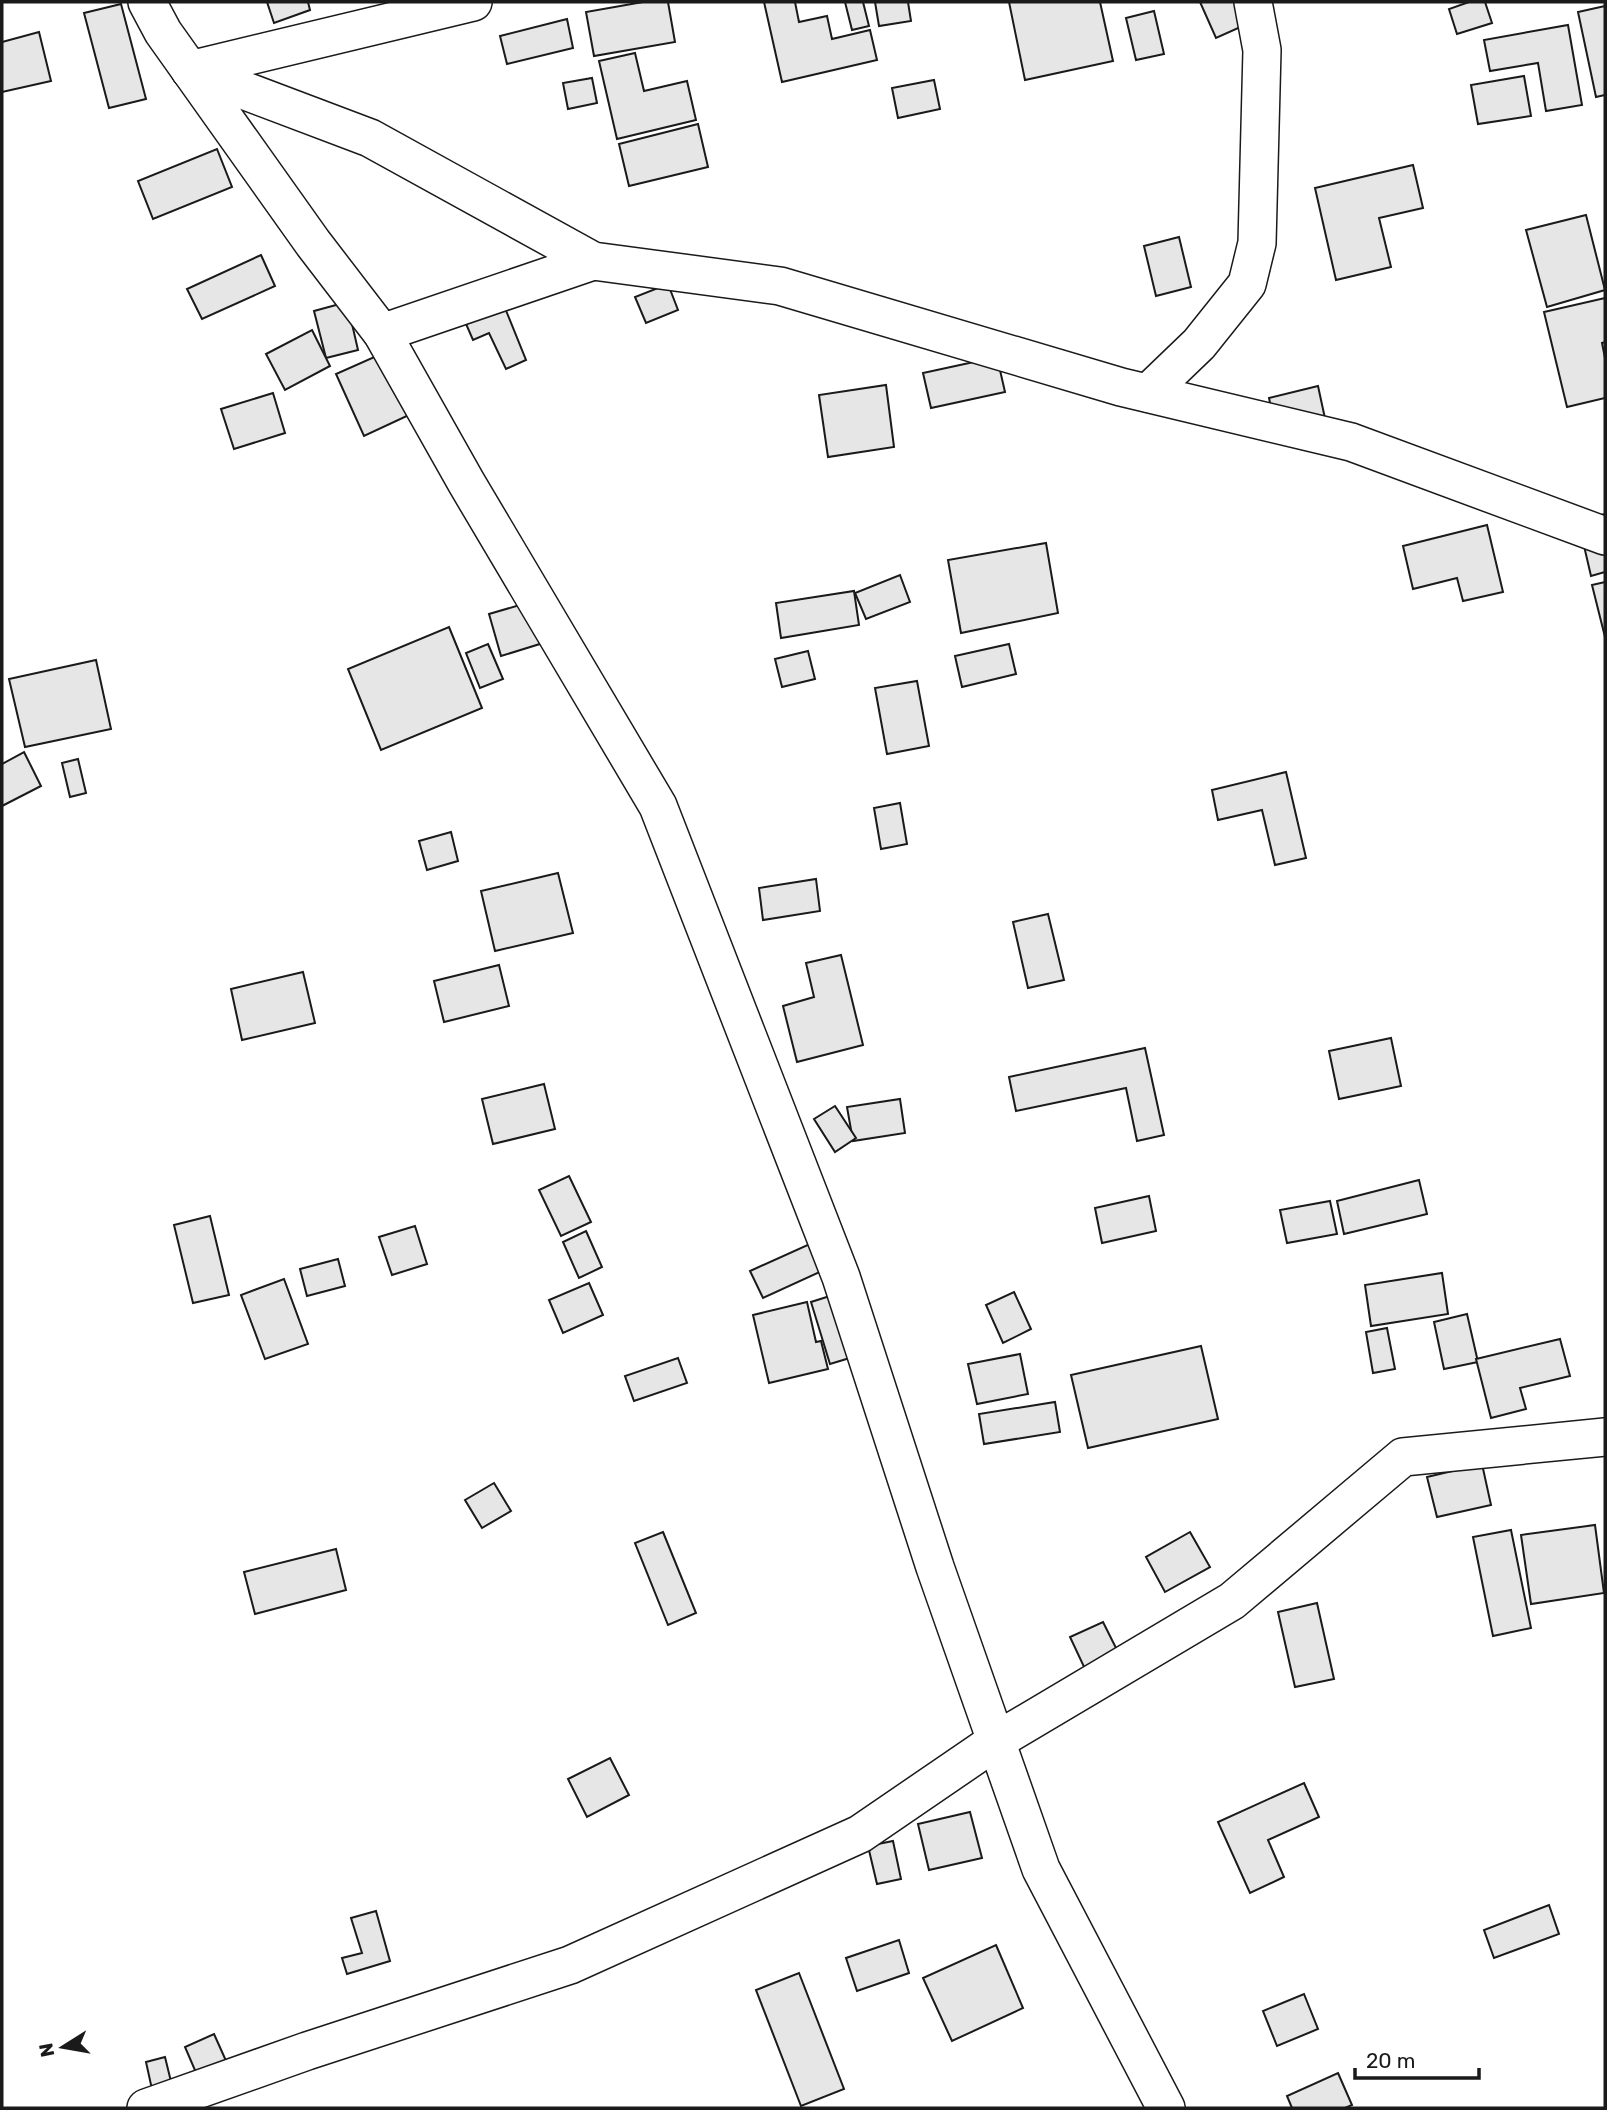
<svg xmlns="http://www.w3.org/2000/svg" width="1607" height="2110" viewBox="0 0 1607 2110" font-family="Rubik,sans-serif">
<rect width="100%" height="100%" fill="#fff"/>
<!-- building -->
<g fill="#e6e6e6" stroke="#1a1a1a" stroke-width="2">
<path d="M267,2H308L310,10L274,23Z"/>
<path d="M643,2H668L675,42L594,56L586,12Z"/>
<path d="M764,2H795L799,22L827,16L832,39L870,30L877,60L782,82Z"/>
<path d="M845,2H863L869,26L852,30Z"/>
<path d="M875,2H908L911,21L879,26Z"/>
<path d="M1009,2H1100L1113,61L1025,80Z"/>
<path d="M1200,2H1235L1245,25L1216,38Z"/>
<path d="M1469,2H1485L1492,23L1457,34L1449,9Z"/>
<path d="M121,4L146,99L109,108L84,13Z"/>
<path d="M1605,6V95L1596,97L1578,12Z"/>
<path d="M1154,11L1164,54L1136,60L1126,18Z"/>
<path d="M567,19L573,48L507,64L500,36Z"/>
<path d="M1568,25L1582,105L1546,111L1538,63L1490,71L1484,40Z"/>
<path d="M39,32L51,81L2,92V42Z"/>
<path d="M635,53L644,91L687,81L696,120L617,139L599,61Z"/>
<path d="M1524,76L1531,116L1478,124L1471,85Z"/>
<path d="M592,78L597,103L568,109L563,83Z"/>
<path d="M934,80L940,109L898,118L892,88Z"/>
<path d="M698,124L708,167L629,186L619,144Z"/>
<path d="M217,149L232,187L153,219L138,181Z"/>
<path d="M1413,165L1423,208L1379,218L1391,267L1336,280L1315,188Z"/>
<path d="M1586,215L1605,290L1547,307L1526,230Z"/>
<path d="M1179,237L1191,287L1156,296L1144,246Z"/>
<path d="M261,255L275,286L202,319L187,289Z"/>
<path d="M668,284L678,310L646,323L635,297Z"/>
<path d="M501,298L526,360L506,369L489,333L473,340L463,317Z"/>
<path d="M1605,298V342L1602,343L1605,358V398L1567,407L1544,312Z"/>
<path d="M347,302L358,350L326,358L314,311Z"/>
<path d="M312,330L330,366L285,390L266,354Z"/>
<path d="M381,354L409,415L364,436L336,374Z"/>
<path d="M997,357L1005,392L931,408L923,373Z"/>
<path d="M886,385L894,447L828,457L819,395Z"/>
<path d="M1318,386L1326,423L1277,435L1269,398Z"/>
<path d="M273,393L285,433L234,449L221,409Z"/>
<path d="M1605,514V572L1591,576L1578,520Z"/>
<path d="M1487,525L1503,592L1463,601L1457,578L1413,589L1403,546Z"/>
<path d="M1046,543L1058,613L961,633L948,560Z"/>
<path d="M900,575L910,602L866,619L855,593Z"/>
<path d="M1605,582V637L1592,585Z"/>
<path d="M854,591L859,625L781,638L776,603Z"/>
<path d="M530,602L543,643L501,656L489,614Z"/>
<path d="M449,627L482,708L381,750L348,669Z"/>
<path d="M488,644L503,679L480,688L466,653Z"/>
<path d="M1009,644L1016,674L962,687L955,656Z"/>
<path d="M808,651L815,679L782,687L775,659Z"/>
<path d="M96,660L111,729L25,747L9,679Z"/>
<path d="M917,681L929,746L887,754L875,688Z"/>
<path d="M24,752L41,786L2,806V764Z"/>
<path d="M78,759L86,793L70,797L62,763Z"/>
<path d="M1286,772L1306,858L1275,865L1262,810L1218,820L1212,790Z"/>
<path d="M900,803L907,844L881,849L874,808Z"/>
<path d="M451,832L458,861L427,870L419,841Z"/>
<path d="M558,873L573,933L495,951L481,891Z"/>
<path d="M816,879L820,911L763,920L759,888Z"/>
<path d="M1048,914L1064,980L1028,988L1013,922Z"/>
<path d="M841,955L863,1045L797,1062L783,1006L814,997L806,963Z"/>
<path d="M499,965L509,1006L444,1022L434,981Z"/>
<path d="M303,972L315,1023L242,1040L231,989Z"/>
<path d="M1391,1038L1401,1086L1339,1099L1329,1051Z"/>
<path d="M1145,1048L1164,1135L1137,1141L1126,1088L1016,1111L1009,1077Z"/>
<path d="M544,1084L555,1129L493,1144L482,1099Z"/>
<path d="M900,1099L905,1133L853,1141L847,1107Z"/>
<path d="M835,1106L856,1138L835,1152L814,1119Z"/>
<path d="M569,1176L591,1222L561,1236L539,1190Z"/>
<path d="M1419,1180L1427,1214L1344,1234L1337,1201Z"/>
<path d="M1149,1196L1156,1231L1102,1243L1095,1208Z"/>
<path d="M1330,1201L1337,1234L1287,1243L1280,1210Z"/>
<path d="M210,1216L229,1295L193,1303L174,1225Z"/>
<path d="M415,1226L427,1264L392,1275L379,1237Z"/>
<path d="M586,1231L602,1267L579,1278L563,1242Z"/>
<path d="M812,1243L824,1270L763,1298L750,1271Z"/>
<path d="M338,1259L345,1286L307,1296L300,1269Z"/>
<path d="M1442,1273L1448,1314L1371,1326L1365,1285Z"/>
<path d="M284,1279L308,1344L265,1359L241,1295Z"/>
<path d="M589,1283L603,1315L563,1333L549,1300Z"/>
<path d="M1014,1292L1031,1329L1003,1343L986,1305Z"/>
<path d="M833,1295L853,1357L830,1364L811,1302Z"/>
<path d="M807,1302L816,1342L821,1341L828,1369L769,1383L753,1315Z"/>
<path d="M1467,1314L1478,1362L1444,1369L1434,1322Z"/>
<path d="M1387,1328L1395,1369L1373,1373L1366,1332Z"/>
<path d="M1560,1339L1570,1376L1520,1388L1526,1409L1491,1418L1476,1359Z"/>
<path d="M1201,1346L1218,1419L1088,1448L1071,1375Z"/>
<path d="M1020,1354L1028,1394L977,1404L968,1364Z"/>
<path d="M678,1358L687,1383L634,1401L625,1376Z"/>
<path d="M1055,1402L1060,1432L984,1444L979,1414Z"/>
<path d="M1482,1464L1491,1505L1437,1517L1427,1477Z"/>
<path d="M494,1483L511,1511L482,1528L465,1500Z"/>
<path d="M1595,1525L1604,1593L1531,1604L1521,1535Z"/>
<path d="M1511,1530L1531,1628L1493,1636L1473,1537Z"/>
<path d="M663,1532L696,1613L668,1625L635,1543Z"/>
<path d="M1190,1532L1210,1567L1165,1592L1146,1557Z"/>
<path d="M336,1549L346,1590L255,1614L244,1572Z"/>
<path d="M1317,1603L1334,1679L1295,1687L1278,1612Z"/>
<path d="M1103,1622L1127,1670L1093,1686L1070,1637Z"/>
<path d="M610,1758L629,1795L587,1817L568,1779Z"/>
<path d="M1304,1783L1319,1817L1268,1840L1284,1877L1250,1893L1218,1822Z"/>
<path d="M970,1812L982,1858L929,1870L918,1824Z"/>
<path d="M893,1841L901,1879L877,1884L868,1846Z"/>
<path d="M1549,1905L1559,1934L1494,1958L1484,1930Z"/>
<path d="M376,1911L390,1961L347,1974L342,1958L362,1953L351,1918Z"/>
<path d="M899,1940L909,1973L857,1991L846,1958Z"/>
<path d="M996,1945L1023,2008L952,2041L923,1978Z"/>
<path d="M799,1973L844,2089L801,2106L756,1990Z"/>
<path d="M1304,1994L1318,2029L1277,2046L1263,2011Z"/>
<path d="M214,2034L227,2063L197,2075L185,2047Z"/>
<path d="M165,2057L175,2098L155,2103L146,2062Z"/>
<path d="M1338,2073L1352,2105L1345,2108H1292L1287,2096Z"/>
</g>
<g fill="none" stroke-linecap="round" stroke-linejoin="round">
<defs>
<g id="street">
<path d="M147,2L163,32L190,70L313,243L382,333L466,482L658,806L841,1277L935,1567L1041,1869L1166,2108"/>
<path d="M190,70L370,138L593,261L780,286L1121,387L1351,442L1605,536"/>
<path d="M190,70L473,2"/>
<path d="M382,333L593,261"/>
<path d="M1148,393L1199,344L1247,284L1257,243L1262,50L1253,2"/>
<path d="M146,2108L307,2051L570,1965L860,1834L996,1741L1232,1601L1403,1457L1605,1437"/>
</g>
</defs>
<!-- street casing -->
<use href="#street" stroke="#1a1a1a" stroke-width="40"/>
<!-- street -->
<use href="#street" stroke="#fff" stroke-width="37"/>
</g>
<!-- border -->
<rect width="1607" height="2110" fill="none" stroke="#1a1a1a" stroke-width="7"/>
<!-- north arrow -->
<g transform="translate(63 2047) rotate(259)" stroke="#ffffff" stroke-width="5" paint-order="stroke">
<path d="M0-5L12 26L0 18L-12 26Z" fill="#1a1a1a"/>
<text y="-10" font-size="19" font-weight="bold" text-anchor="middle" fill="#1a1a1a">N</text>
</g>
<!-- scale -->
<path d="M1355 2068v10h124v-10" fill="none" stroke="#1a1a1a" stroke-width="3.5"/>
<text x="1366" y="2068" font-size="21" fill="#1a1a1a" stroke="#ffffff" stroke-width="5" paint-order="stroke">20 m</text>
</svg>
